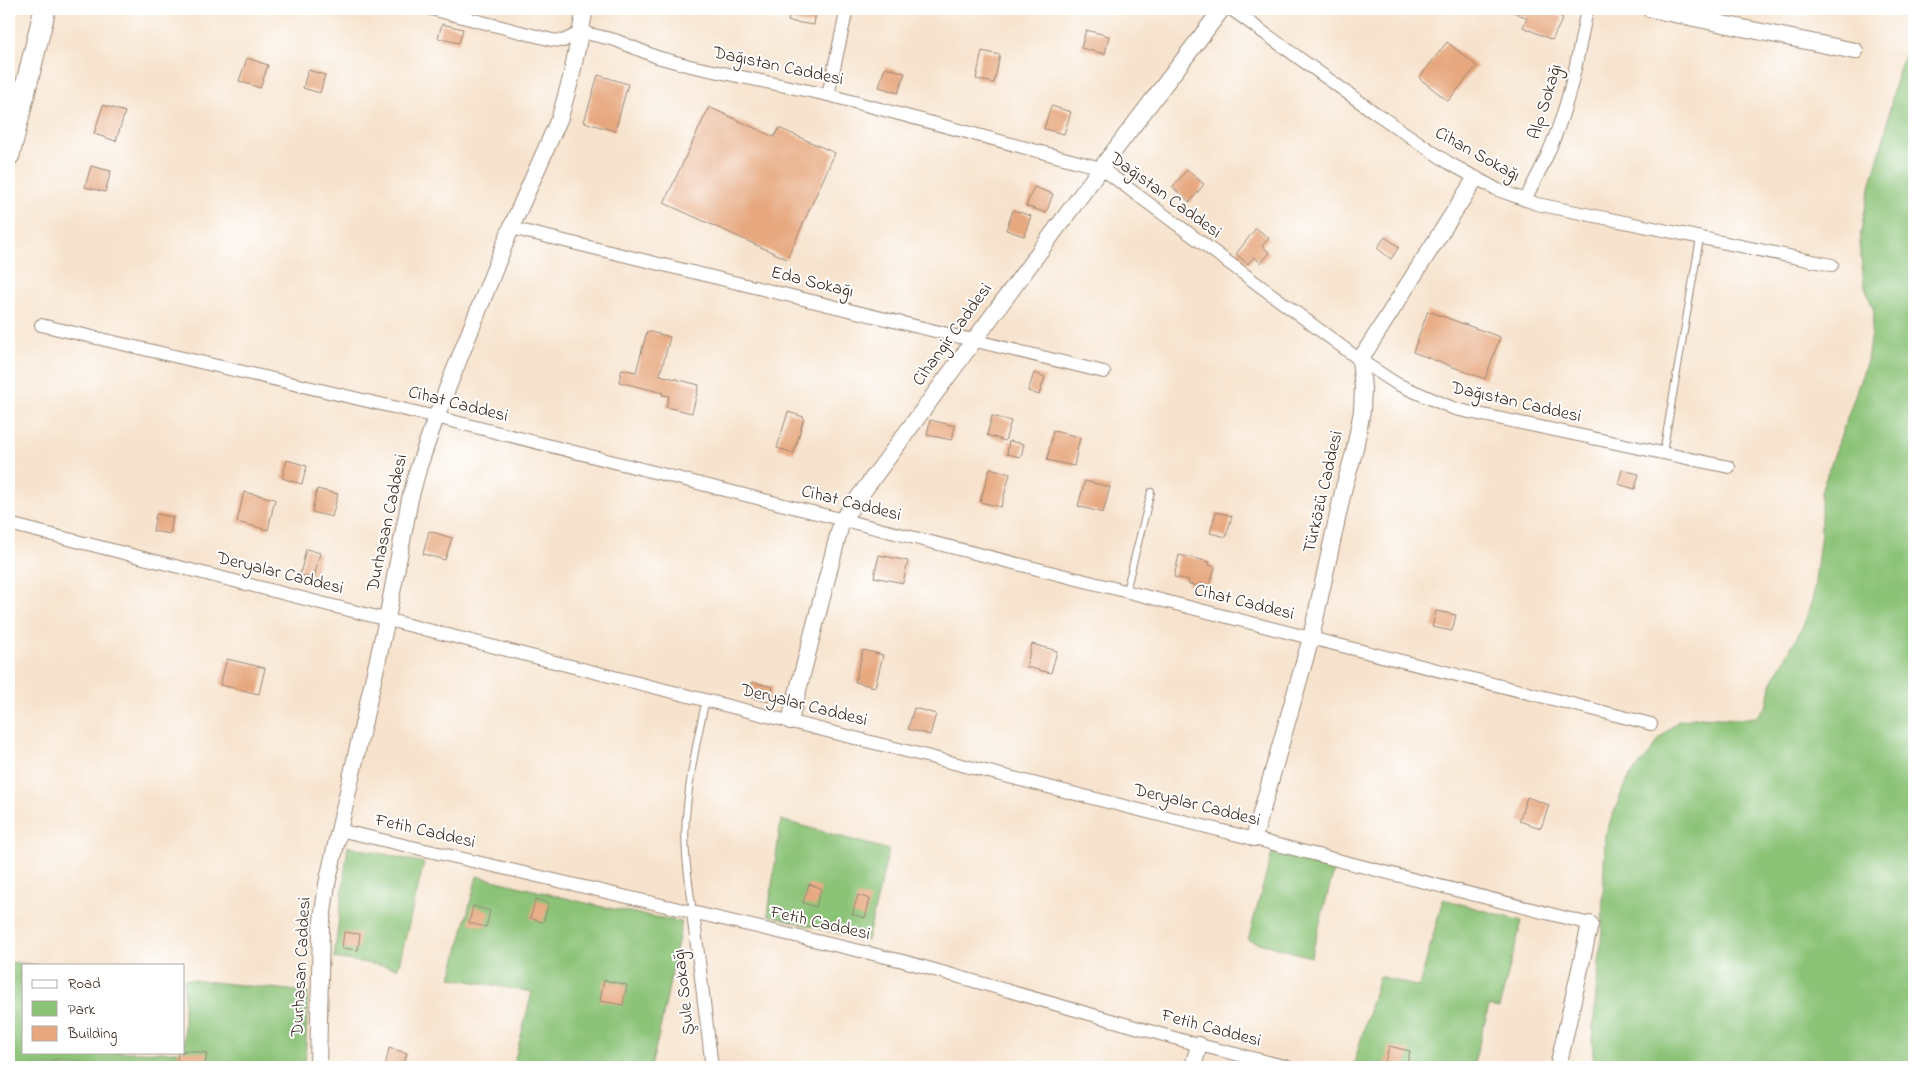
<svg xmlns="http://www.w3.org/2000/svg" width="1923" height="1076" viewBox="0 0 1923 1076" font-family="'Indie Flower',sans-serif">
<rect width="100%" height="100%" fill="#fff"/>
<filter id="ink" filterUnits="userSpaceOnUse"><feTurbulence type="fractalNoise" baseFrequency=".02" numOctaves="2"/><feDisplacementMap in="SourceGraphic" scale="10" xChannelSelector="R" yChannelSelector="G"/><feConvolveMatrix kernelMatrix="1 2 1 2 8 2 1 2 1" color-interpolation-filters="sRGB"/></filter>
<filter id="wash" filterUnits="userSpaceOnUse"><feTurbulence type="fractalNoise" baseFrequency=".0096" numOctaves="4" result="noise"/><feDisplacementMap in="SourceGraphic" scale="20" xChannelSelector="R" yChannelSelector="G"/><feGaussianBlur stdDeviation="1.12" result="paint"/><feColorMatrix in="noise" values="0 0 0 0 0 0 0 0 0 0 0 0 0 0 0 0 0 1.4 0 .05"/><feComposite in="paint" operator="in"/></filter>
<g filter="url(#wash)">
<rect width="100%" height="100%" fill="#f7e3cd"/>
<!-- green -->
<g fill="#8bc377" stroke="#63764a">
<path d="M1914,35V1067H1594L1592,1039L1602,930L1605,835L1622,792L1630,776L1651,752L1660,738L1678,721L1700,717L1739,719L1756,717L1768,704L1771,684L1804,624L1813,597L1821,532V492L1867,361L1874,312L1864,283L1859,243L1864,214L1871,183L1886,131L1894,86L1906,48Z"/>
<path d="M781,820L889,850L867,941L768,915Z"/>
<path d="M348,846L424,863L398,968L334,958Z"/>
<path d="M1272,853L1334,870L1311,957L1248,940Z"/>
<path d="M477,876L598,906L682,922L663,1016L651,1067H513L532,992L451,978Z"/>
<path d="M1443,899L1522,921L1499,1008L1489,1006L1473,1067H1353L1379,976L1419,987Z"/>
<path d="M9,962L37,965H24V1052H184V979L308,992L305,1067H9Z"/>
</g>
<g id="blocks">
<!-- building -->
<g fill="#e7a87f">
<path d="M790,9H816L814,25L788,21Z"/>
<path d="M1507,9H1558L1555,14L1563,18L1552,40L1523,27L1527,18Z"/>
<path d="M442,24L463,29L459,43L438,38Z"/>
<path d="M1086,30L1109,36L1105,54L1081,48Z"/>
<path d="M1447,42L1477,66L1448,101L1419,78Z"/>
<path d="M982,51L1000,55L994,83L976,79Z"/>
<path d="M247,58L268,65L260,88L239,81Z"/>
<path d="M885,67L905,73L898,93L879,87Z"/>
<path d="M308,70L325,75L320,93L303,88Z"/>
<path d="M598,75L628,84L615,131L584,122Z"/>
<path d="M103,105L125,112L116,141L94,134Z"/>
<path d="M1051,106L1071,112L1064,134L1044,129Z"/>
<path d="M709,107L774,137L779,128L835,153L787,259L664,203Z"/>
<path d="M91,166L111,171L105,192L85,187Z"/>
<path d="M1187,170L1204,184L1190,202L1172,187Z"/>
<path d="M1034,187L1053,194L1046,213L1026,206Z"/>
<path d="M1013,210L1031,216L1024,236L1006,230Z"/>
<path d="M1256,228L1269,238L1262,246L1270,253L1261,263L1254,257L1248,264L1236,254Z"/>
<path d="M1385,237L1399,247L1391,259L1377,248Z"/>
<path d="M1428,311L1500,337L1485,379L1413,352Z"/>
<path d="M647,331L670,337L660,375L699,385L692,413L666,407L669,396L662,395L663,393L619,382L622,369L636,372Z"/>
<path d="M1034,373L1045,377L1039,395L1028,391Z"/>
<path d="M788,412L804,417L794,453L777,448Z"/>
<path d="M992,416L1011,421L1005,441L987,435Z"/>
<path d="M930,420L955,426L952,440L927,435Z"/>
<path d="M1053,431L1080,437L1074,466L1047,460Z"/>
<path d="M1009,441L1024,444L1021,457L1007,454Z"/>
<path d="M287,460L307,466L302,484L282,478Z"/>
<path d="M990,468L1010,474L1001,507L980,502Z"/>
<path d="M1622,470L1639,474L1635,489L1618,484Z"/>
<path d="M1085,481L1110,487L1103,513L1078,506Z"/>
<path d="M317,489L338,494L332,517L312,512Z"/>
<path d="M244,492L275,499L268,530L237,522Z"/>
<path d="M1216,512L1232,516L1226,537L1210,533Z"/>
<path d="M156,514L173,517L170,534L153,531Z"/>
<path d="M429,531L452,538L445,560L423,554Z"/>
<path d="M306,549L320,553L314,578L300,575Z"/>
<path d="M879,555L908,561L903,583L874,577Z"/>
<path d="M1179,555L1210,562L1209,565L1215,567L1210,585L1201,583L1200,586L1188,584L1189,580L1174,577Z"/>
<path d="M1436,611L1456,615L1452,631L1432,627Z"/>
<path d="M1032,644L1057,651L1051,673L1026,667Z"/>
<path d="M863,650L883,655L875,687L855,682Z"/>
<path d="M227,659L265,668L259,694L220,685Z"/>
<path d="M752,682L773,687L769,702L748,697Z"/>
<path d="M914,708L936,714L930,735L908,729Z"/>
<path d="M1527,797L1549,805L1541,828L1519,821Z"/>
<path d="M809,884L821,888L816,907L803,903Z"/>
<path d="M858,895L870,899L865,918L852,914Z"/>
<path d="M536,899L549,903L543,922L530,918Z"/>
<path d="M473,906L490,911L486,927L469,923Z"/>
<path d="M344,932L360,934L358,950L342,948Z"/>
<path d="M604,980L627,985L623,1005L600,1001Z"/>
<path d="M1389,1046L1410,1051L1406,1067H1384Z"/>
<path d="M389,1048L407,1053L403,1067H385Z"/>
<path d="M184,1050L207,1053L205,1067H176L178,1052H184Z"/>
</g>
</g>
</g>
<g filter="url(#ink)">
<use href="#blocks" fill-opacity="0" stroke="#998676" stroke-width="1"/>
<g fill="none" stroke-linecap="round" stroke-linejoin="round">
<defs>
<g id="service">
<path d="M1663,453L1700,238"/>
<path d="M1126,591L1151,492"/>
<path d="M693,913C689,881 683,849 686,817C689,777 697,738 706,699"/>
</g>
<g id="minor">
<path d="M431,9L552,40L563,41L581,32L615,40L657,57L690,66L828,95L1101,168L1360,360L1397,384L1455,409L1729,467"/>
<path d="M1231,9L1374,112L1449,163L1498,190L1537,204L1832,265"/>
<path d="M828,95L847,9"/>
<path d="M1525,200C1533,184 1542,168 1549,151C1569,106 1578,57 1587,9"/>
<path d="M511,228L1104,372"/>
<path d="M41,325L436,417L1651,724"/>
<path d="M9,524L1590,924"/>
<path d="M339,830L903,961L1199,1045L1288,1067"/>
<path d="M693,913L712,1067"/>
</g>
<g id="tertiary">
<path d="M1650,9L1855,51"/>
<path d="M790,721L842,520L1101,168L1222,9"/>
<path d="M1254,838L1311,638L1344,487L1354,453L1362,411L1363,388L1360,360L1475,179"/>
<path d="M318,1067L321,927L327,884L387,619L410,499L419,466L436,417L511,228L560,117L571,78L585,9"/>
<path d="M1193,1067L1199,1045"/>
<path d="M1558,1067L1590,924"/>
</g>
<path id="trunk" d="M9,155L45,9"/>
</defs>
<!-- service casing -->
<use href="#service" stroke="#998676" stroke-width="8"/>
<!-- minor casing -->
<use href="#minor" stroke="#998676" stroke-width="14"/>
<!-- tertiary casing -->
<use href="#tertiary" stroke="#998676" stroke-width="18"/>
<!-- trunk casing -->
<use href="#trunk" stroke="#998676" stroke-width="23"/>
<!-- service -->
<use href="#service" stroke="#fff" stroke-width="6"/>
<!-- minor -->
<use href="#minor" stroke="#fff" stroke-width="12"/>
<!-- tertiary -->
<use href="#tertiary" stroke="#fff" stroke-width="16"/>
<!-- trunk -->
<use href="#trunk" stroke="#fff" stroke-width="21"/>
</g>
</g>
<g text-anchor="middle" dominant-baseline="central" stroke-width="4" stroke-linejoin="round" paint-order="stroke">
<!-- street labels -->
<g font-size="18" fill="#3b2a1e" stroke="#fff">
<text transform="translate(778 67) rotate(12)">Dağıstan Caddesi</text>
<text transform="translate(1546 102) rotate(-73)">Alp Sokağı</text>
<text transform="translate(1477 155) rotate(29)">Cihan Sokağı</text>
<text transform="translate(1165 196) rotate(36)">Dağıstan Caddesi</text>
<text transform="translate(812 283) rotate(14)">Eda Sokağı</text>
<text transform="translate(953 335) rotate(-54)">Cihangir Caddesi</text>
<text transform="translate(1516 403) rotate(13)">Dağıstan Caddesi</text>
<text transform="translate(458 405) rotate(14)">Cihat Caddesi</text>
<text transform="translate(1324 492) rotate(-77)">Türközü Caddesi</text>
<text transform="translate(851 504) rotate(14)">Cihat Caddesi</text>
<text transform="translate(388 523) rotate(-78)">Durhasan Caddesi</text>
<text transform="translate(280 574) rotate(14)">Deryalar Caddesi</text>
<text transform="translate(1244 603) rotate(14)">Cihat Caddesi</text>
<text transform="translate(804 706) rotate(14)">Deryalar Caddesi</text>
<text transform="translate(1197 806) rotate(14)">Deryalar Caddesi</text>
<text transform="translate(425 832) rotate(13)">Fetih Caddesi</text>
<text transform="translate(820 924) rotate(13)">Fetih Caddesi</text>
<text transform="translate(302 967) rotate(-87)">Durhasan Caddesi</text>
<text transform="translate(685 992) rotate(-97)">Şule Sokağı</text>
<text transform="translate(1211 1029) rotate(15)">Fetih Caddesi</text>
</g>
</g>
<!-- margin -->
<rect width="1923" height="1076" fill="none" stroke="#fff" stroke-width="30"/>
<!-- legend -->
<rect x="22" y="964" width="162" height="90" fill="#ffffff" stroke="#b1aaa5"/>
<rect x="32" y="980" width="25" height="8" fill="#ffffff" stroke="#b1aaa5"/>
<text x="68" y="988" font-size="15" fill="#3b2a1e">Road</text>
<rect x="32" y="1001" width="25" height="15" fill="#8bc377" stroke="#b1aaa5"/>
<text x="68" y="1014" font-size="15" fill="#3b2a1e">Park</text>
<rect x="32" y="1026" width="25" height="15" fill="#e7a87f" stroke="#b1aaa5"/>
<text x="68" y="1038" font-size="15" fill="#3b2a1e">Building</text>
</svg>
